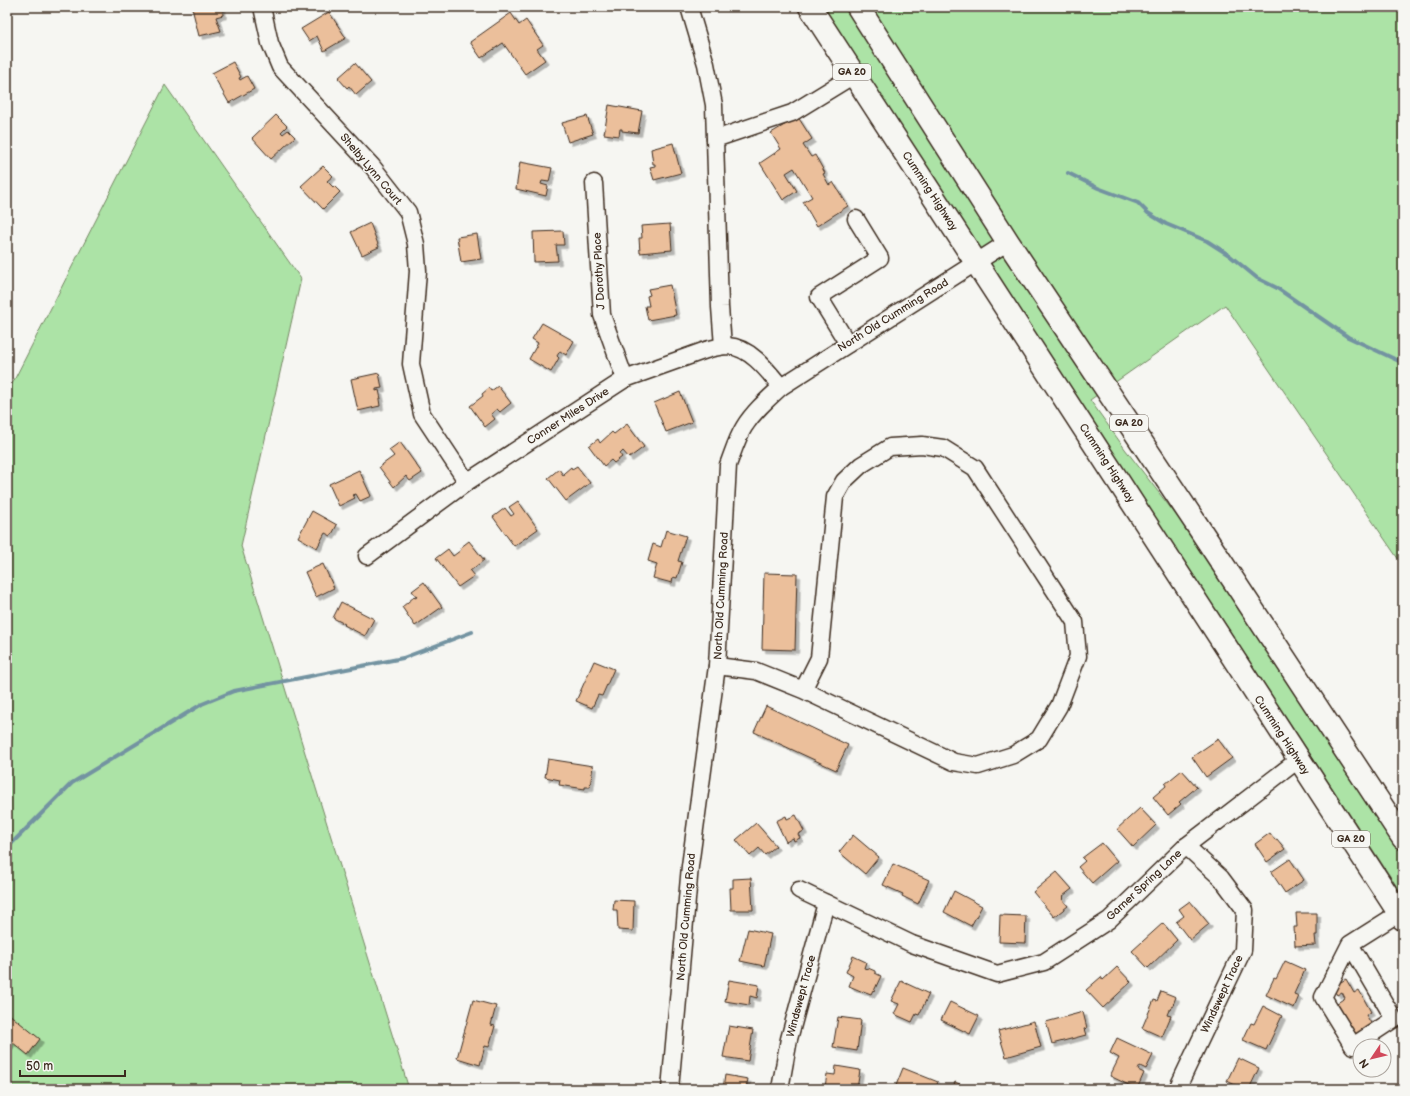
<svg xmlns="http://www.w3.org/2000/svg" width="1410" height="1096" viewBox="0 0 1410 1096" font-family="'Balsamiq Sans',sans-serif">
<defs>
<filter id="shadow"><feDropShadow dx="3.5" dy="3.5" stdDeviation="0" flood-color="#0004"/></filter>
</defs>
<rect width="100%" height="100%" fill="#f6f6f2"/>
<filter id="ink" filterUnits="userSpaceOnUse"><feTurbulence type="fractalNoise" baseFrequency=".025" numOctaves="2"/><feDisplacementMap in="SourceGraphic" scale="8" xChannelSelector="R" yChannelSelector="G"/><feConvolveMatrix kernelMatrix="1 2 1 2 8 2 1 2 1" color-interpolation-filters="sRGB"/></filter>
<g filter="url(#ink)">
<!-- green -->
<g fill="#ace3a6" stroke="#748662">
<path d="M805,7H1403V566L1225,305L1090,400L1125,449L1231,586L1403,851V896L1082,405Z"/>
<path d="M165,85L301,279L241,546L409,1089H7V394Z"/>
</g>
<g fill="none" stroke-linecap="round" stroke-linejoin="round">
<!-- stream -->
<g stroke="#7393a1" stroke-width="4">
<path d="M1068,173L1098,188L1138,203L1148,213L1166,224L1207,241L1229,255L1257,278L1277,288L1348,337L1403,363"/>
<path d="M7,848L72,783L202,704L234,691L403,658L472,632"/>
</g>
</g>
<!-- building -->
<g fill="#ebbf9b" stroke="#3b2a1e" filter="url(#shadow)">
<path d="M198,7H222L223,15L216,17L221,31L199,36L192,8Z"/>
<path d="M329,12L346,38L324,51L317,36L309,41L301,29Z"/>
<path d="M511,13L519,25L526,20L543,45L537,49L545,60L525,74L503,43L481,58L470,42Z"/>
<path d="M233,62L241,77L239,78L240,80L247,76L254,89L229,103L212,73Z"/>
<path d="M355,63L371,82L356,95L349,86L347,88L338,78Z"/>
<path d="M609,105L642,111L638,133L622,131V129H620L619,136L604,134Z"/>
<path d="M276,115L287,126L281,132L283,134L288,130L295,137L271,159L252,138Z"/>
<path d="M587,116L593,134L568,142L562,123Z"/>
<path d="M798,117L812,139L803,145L811,157L815,155L825,173L823,174L829,185L833,182L848,206L817,226L803,202L812,197L794,168L786,173L797,191L783,200L760,163L781,149L771,133Z"/>
<path d="M673,143L681,173L654,180L650,167L655,166V164H653L651,149Z"/>
<path d="M520,162L552,168L549,182L542,181L541,184L548,186L546,196L516,189Z"/>
<path d="M323,166L333,176L327,181L333,187L334,186L340,192L323,209L301,186Z"/>
<path d="M370,223L379,247L362,255L351,232Z"/>
<path d="M670,224L672,250L640,253L639,238H642L641,226Z"/>
<path d="M563,231L564,245H556L558,261L534,262L533,232Z"/>
<path d="M477,234L481,259L461,262L457,237Z"/>
<path d="M670,285L676,315L648,320L645,306H649L647,296L650,295L648,289Z"/>
<path d="M542,323L574,341L566,355L560,351L557,356L559,358L551,372L529,359L538,343L532,339Z"/>
<path d="M379,373L382,388L376,389V391L379,390L381,399H379L380,406L358,411L351,379Z"/>
<path d="M498,386L511,403L500,412L497,409L491,414L495,419L485,427L470,406L483,396L482,394L489,388L491,391Z"/>
<path d="M680,392L692,422L666,432L654,403Z"/>
<path d="M627,424L644,447L629,458L623,451L620,454L622,457L614,463L611,460L604,466L589,446L598,439L600,443L612,432L614,434Z"/>
<path d="M400,442L422,473L410,481L406,476L394,487L379,467L394,456L389,450Z"/>
<path d="M577,466L590,483L566,501L548,478L559,469L563,475L565,474L564,473L571,467L572,469Z"/>
<path d="M359,470L371,496L360,501L356,494L353,495L355,498L339,506L329,484Z"/>
<path d="M518,501L538,529L514,546L493,517L505,508L511,516L514,514L509,507Z"/>
<path d="M312,511L337,525L331,536L325,533L317,548L298,537Z"/>
<path d="M666,530L686,536L678,561L682,562L677,578L673,577L672,583L653,578L657,564L648,561L653,544L661,547Z"/>
<path d="M469,541L484,560L470,571L474,576L458,587L436,558L448,549L453,556L461,550L460,548Z"/>
<path d="M323,564L334,588L316,597L305,572Z"/>
<path d="M764,573L797,574L795,650L762,649Z"/>
<path d="M424,582L442,607L415,626L402,607L414,597L415,598L417,597L412,591Z"/>
<path d="M341,602L374,619L365,636L344,625L345,624L333,618Z"/>
<path d="M594,661L614,669L602,696L598,695L592,708L576,701Z"/>
<path d="M766,706L848,745L836,770L754,732Z"/>
<path d="M1218,739L1232,758L1206,777L1192,757Z"/>
<path d="M548,759L593,766L590,787H585V789L559,785L560,780L545,777Z"/>
<path d="M1182,770L1197,787L1179,802L1181,804L1168,815L1153,797L1166,786L1165,784Z"/>
<path d="M1140,808L1156,825L1133,847L1117,829Z"/>
<path d="M796,815L804,831L798,834L800,838L794,841L793,838L786,842L776,821L786,816L787,819Z"/>
<path d="M756,823L776,846L765,855L759,848L750,856L736,840Z"/>
<path d="M1270,833L1275,840L1277,839L1285,849L1267,862L1255,844Z"/>
<path d="M853,835L879,857L865,874L839,852Z"/>
<path d="M1102,843L1117,861L1092,883L1078,867L1085,861L1082,858Z"/>
<path d="M1290,859L1304,880L1285,893L1271,872Z"/>
<path d="M893,864L929,880L918,904L902,896L903,894L883,885Z"/>
<path d="M1057,872L1072,889L1063,896L1064,897L1062,899L1068,906L1054,917L1033,892Z"/>
<path d="M751,878L753,910H731L730,888H733V879Z"/>
<path d="M954,891L982,906L971,926L944,912Z"/>
<path d="M614,900L634,901L633,931L618,930L617,910H613Z"/>
<path d="M1190,901L1209,924L1190,940L1176,922L1184,916L1179,909Z"/>
<path d="M1296,913H1317V935H1315L1316,945L1295,946L1294,927H1297Z"/>
<path d="M1000,915L1026,916L1025,943L999,942Z"/>
<path d="M1163,923L1177,940L1148,968L1132,951Z"/>
<path d="M748,929L771,934L764,966L740,961Z"/>
<path d="M853,956L866,962L864,968L867,969L868,968L875,971V973L881,976L874,991L873,990L871,994L863,991V992L849,986L853,976L846,972Z"/>
<path d="M1285,961L1305,970L1294,994L1299,996L1294,1008L1266,995L1274,978L1276,979Z"/>
<path d="M1117,967L1131,982L1103,1008L1086,990L1101,977L1103,980Z"/>
<path d="M1346,979L1354,993L1359,990L1371,1012L1366,1015L1374,1028L1357,1038L1337,1003L1345,998L1342,992L1337,995L1332,987Z"/>
<path d="M729,980L759,985L757,998L750,996L749,1005L725,1001Z"/>
<path d="M901,981L929,994L919,1015L916,1014L912,1022L894,1014L899,1004L891,1001Z"/>
<path d="M1161,991L1176,997L1171,1010H1169L1167,1015L1171,1016L1162,1037L1142,1028L1154,1000L1157,1001Z"/>
<path d="M473,1000L496,1006L491,1025L495,1026L489,1047L485,1046L480,1065L457,1058Z"/>
<path d="M950,1002L979,1016L970,1034L941,1020Z"/>
<path d="M1263,1006L1282,1016L1266,1050L1243,1040L1251,1023L1254,1024Z"/>
<path d="M1083,1012L1087,1028L1084,1029L1086,1035L1052,1044L1046,1022Z"/>
<path d="M9,1014L40,1039L28,1055L12,1042L7,1048V1016Z"/>
<path d="M838,1017L861,1020L857,1051L833,1047Z"/>
<path d="M1034,1021L1041,1047L1006,1057L998,1031Z"/>
<path d="M729,1026L753,1030L748,1061L723,1057Z"/>
<path d="M1117,1038L1153,1055L1146,1069L1140,1066L1138,1070L1144,1073L1137,1089L1110,1076L1119,1058L1110,1053Z"/>
<path d="M1238,1058L1259,1068L1249,1089H1243L1227,1081Z"/>
<path d="M836,1066L860,1070L857,1089H838L825,1087L827,1074L835,1075Z"/>
<path d="M903,1068L938,1082L935,1089L895,1088Z"/>
<path d="M725,1075L748,1079L746,1089H723Z"/>
<path d="M955,1082L972,1089H952Z"/>
</g>
<g fill="none" stroke-linecap="round" stroke-linejoin="round">
<defs>
<g id="minor">
<path d="M262,7L270,43L280,67L372,166L408,212L416,244L418,271L411,364L422,414L467,482"/>
<path d="M689,7L706,64L714,105L720,307L723,346"/>
<path d="M715,139L792,113L854,75"/>
<path d="M594,183L602,315L625,379"/>
<path d="M848,344L819,297L880,258L856,219"/>
<path d="M367,556L467,482L625,379L706,350C713,348 720,346 728,346C750,347 768,371 781,387"/>
<path d="M717,666L756,671L803,690L954,762L978,766L1013,755L1039,739L1059,706L1078,656L1075,622L975,468L943,448L922,445L890,447L861,465L844,481L835,497L819,658L803,690"/>
<path d="M799,890L912,944L997,974L1044,962L1109,920L1186,846L1298,760"/>
<path d="M1350,944L1394,1019L1353,1046L1323,997L1350,944L1399,913"/>
<path d="M670,1089L690,866L717,666L728,465C733,452 737,438 744,427C754,411 768,399 781,387L1008,242"/>
<path d="M780,1089L789,1039L826,903"/>
<path d="M1177,1089L1243,950L1245,910L1221,878L1186,846"/>
</g>
<g id="highway">
<path d="M810,7L1403,919"/>
<path d="M858,7L1008,242L1197,525L1403,838"/>
</g>
</defs>
<!-- minor casing -->
<use href="#minor" stroke="#3b2a1e" stroke-width="19"/>
<!-- highway casing -->
<use href="#highway" stroke="#3b2a1e" stroke-width="25"/>
<!-- minor -->
<use href="#minor" stroke="#f6f6f2" stroke-width="16"/>
<!-- highway -->
<use href="#highway" stroke="#f6f6f2" stroke-width="22"/>
</g>
</g>
<g text-anchor="middle" dominant-baseline="central" stroke-width="3" stroke-linejoin="round" paint-order="stroke">
<!-- shield labels -->
<g fill="#f6f6f2" stroke="#73675e" stroke-width="1">
<rect x="833" y="64" width="38" height="16" rx="3"/>
<rect x="1110" y="415" width="38" height="16" rx="3"/>
<rect x="1332" y="831" width="38" height="16" rx="3"/>
</g>
<g font-size="10" font-weight="bold" fill="#3b2a1e">
<text x="852" y="72">GA 20</text>
<text x="1129" y="423">GA 20</text>
<text x="1351" y="839">GA 20</text>
</g>
<!-- street labels -->
<g font-size="11" fill="#3b2a1e" stroke="#f6f6f2">
<text transform="translate(371 169) rotate(50)">Shelby Lynn Court</text>
<text transform="translate(930 191) rotate(57)">Cumming Highway</text>
<text transform="translate(599 271) rotate(-93)">J Dorothy Place</text>
<text transform="translate(893 315) rotate(-32)">North Old Cumming Road</text>
<text transform="translate(568 416) rotate(-33)">Conner Miles Drive</text>
<text transform="translate(1107 463) rotate(57)">Cumming Highway</text>
<text transform="translate(721 596) rotate(-87)">North Old Cumming Road</text>
<text transform="translate(1282 735) rotate(57)">Cumming Highway</text>
<text transform="translate(1144 885) rotate(-43)">Garner Spring Lane</text>
<text transform="translate(686 917) rotate(-85)">North Old Cumming Road</text>
<text transform="translate(1222 994) rotate(-65)">Windswept Trace</text>
<text transform="translate(801 996) rotate(-75)">Windswept Trace</text>
</g>
</g>
<!-- margin -->
<rect width="1410" height="1096" fill="none" stroke="#f6f6f2" stroke-width="24"/>
<rect x="12" y="12" width="1386" height="1072" fill="none" stroke="#3b2a1e" stroke-width="1.5" filter="url(#ink)"/>
<!-- north arrow -->
<g transform="translate(1372 1058) rotate(235)"><circle r="19" fill="#f6f6f2" stroke="#aba49d"/>
<path d="M0-3L7 15L0 10L-7 15Z" fill="#d1495b"/>
<text y="-6" font-size="11" font-weight="bold" text-anchor="middle" fill="#3b2a1e">N</text>
</g>
<!-- scale -->
<path d="M20 1070v6h105v-6" fill="none" stroke="#3b2a1e" stroke-width="2"/>
<text x="26" y="1070" font-size="12" fill="#3b2a1e" stroke="#f6f6f2" stroke-width="3" paint-order="stroke">50 m</text>
</svg>
